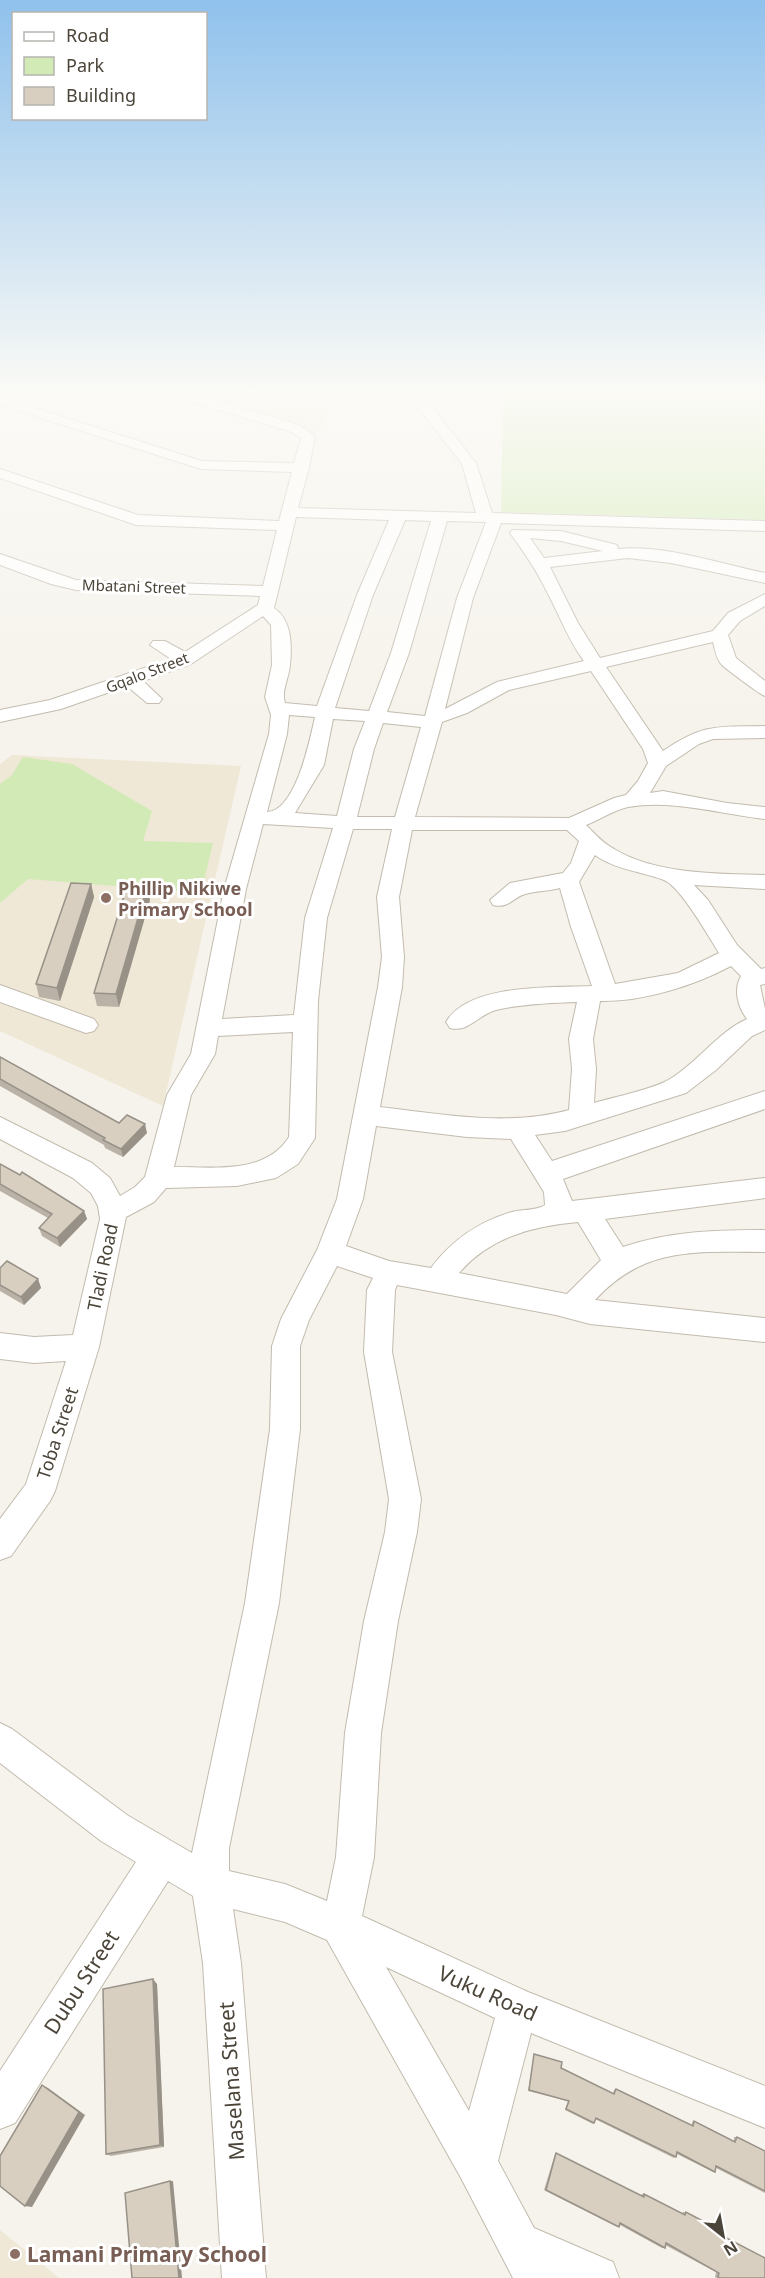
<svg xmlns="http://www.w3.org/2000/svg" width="765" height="2278" viewBox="0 0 765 2278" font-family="'Noto Sans',sans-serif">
<rect width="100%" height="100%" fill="#f6f3ec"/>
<!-- education -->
<g fill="#efe8d6">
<path d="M180,394H331L322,429L308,436Z"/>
<path d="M12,755L241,766L163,1106L0,1031V764Z"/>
<path d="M0,2230L59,2278H0Z"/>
</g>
<!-- green -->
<g fill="#d2eab5">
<path d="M503,394H765V520L501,512Z"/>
<path d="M23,757L72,764L152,811L143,841L213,843L201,893L28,879L0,903V784L12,775Z"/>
</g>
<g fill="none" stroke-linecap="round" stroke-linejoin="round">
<defs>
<g id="minor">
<path d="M173,394H195L299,425L315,436L309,468L298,508L476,513L462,464L408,394H422L476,463L492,513L765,521V531L501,523L473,598L445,709L497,682L584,661C568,640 560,616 547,592C537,571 524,552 510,533L512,530L561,531L617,545L618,549C663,544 721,564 765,573V583L671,563L628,558L550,567L578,623L600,658L713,631L728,613L765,594V606L740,621L728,635L736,658L765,681V696C762,696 725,668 722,665C716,659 715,649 713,642L606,667L663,751C704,723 718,727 765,726V738L713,739L699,744L666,766L650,793L663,791L727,803L765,807V819C720,814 673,799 628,807C614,810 599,820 586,825C595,834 603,843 614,849C655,874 718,874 765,875V889L694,885L708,900L737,945L761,969L765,968V984L760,985L765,1009V1030L752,1036L716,1070L686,1093L565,1131L535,1135L552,1161L765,1091V1109L563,1179L572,1201L765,1178V1198L605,1219L623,1247C670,1231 716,1230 765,1230V1252C697,1252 644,1246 595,1300L765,1318V1342L590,1324L556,1315L397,1285L395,1290L392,1352L421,1499L417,1532L398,1621L381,1733L374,1857L362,1916L528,1992L765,2086V2128L531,2033L498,2161L534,2228L613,2262L619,2278H513L461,2178L327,1940L285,1922L233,1909L241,1963L266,2278H222L203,1963L193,1896L168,1881L15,2123L0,2129V2071L136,1862L101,1841L0,1763V1723L12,1729L127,1815L192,1853L245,1603L270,1429L272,1346L281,1319L317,1250L337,1199L378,987L382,957L377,897L392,829H353L327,918L318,1001L315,1138L298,1164L276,1178L237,1186L166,1188L154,1202L126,1217L99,1347L55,1491L50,1501L11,1556L0,1560V1519L26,1484L66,1361L34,1363L0,1359V1333L34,1337L73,1335L100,1219L98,1206L91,1193L73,1178L0,1139V1117L92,1163L110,1178L120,1196L135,1187L145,1177L167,1095L191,1054L224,889L269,734L271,715L265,697L272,665L271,625L263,616L191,664L143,681L162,699L159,703H147L127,686L61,709L0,722V710L50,700L171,659L150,645L153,641H165L185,652L258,605L260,596L76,590L51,584L0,565V554L76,580L263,586L277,530L136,525L0,478V469L138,515L279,521L292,472L201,469L0,405V397L202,461L294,463L301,438L289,431L175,397ZM296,517L389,520L357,595L317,706L285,703C281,691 289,678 290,665C292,645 292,620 274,608ZM405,520L431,521L391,653L369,711L335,708L373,595ZM447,521L486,522L457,598L425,716L387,712L409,653ZM530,538L561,541L603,551L544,558ZM591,671L643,749L648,763L638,781L626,795L614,798L569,818L415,817L442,722L467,713L509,690ZM289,715L315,717C310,739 296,811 267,812L287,734ZM333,719L365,721L354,749L337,816L295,813L324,765ZM383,723L421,727L395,817H357L374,749ZM263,824L333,828L305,918L294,1015L222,1019L246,889ZM412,830H567L579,841L571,863L563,873L510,883L490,900L493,905C509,909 512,898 525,894C536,891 549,891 560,888L571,927L592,986C553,988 469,983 446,1022L450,1028C468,1033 478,1015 496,1010C522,1004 550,1003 577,1002L569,1039L572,1069L569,1110C507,1127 442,1114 380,1107L402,987L404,957L399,897ZM595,855C616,870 640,871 664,880C680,886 709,937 719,953L678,973L615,984L579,882ZM731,966L741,976C733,990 738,1007 747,1019C718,1032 698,1062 670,1079C654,1089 614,1097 594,1103L596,1069L593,1039L600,1001C643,1002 693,986 731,966ZM293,1032L289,1137C265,1175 213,1167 174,1167L191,1095L215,1054L218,1036ZM376,1126L467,1137L511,1139L544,1192L545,1205C535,1211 523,1209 512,1212C478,1222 452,1240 431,1268L389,1261L346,1246L363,1199ZM578,1222L601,1260L567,1294L459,1273C490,1237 533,1226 578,1222ZM337,1266L373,1278L367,1290L364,1352L389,1499L385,1532L364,1621L345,1733L336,1857L327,1901L285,1884L229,1871V1848L279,1603L300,1429V1346L309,1320ZM386,1967L495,2018L469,2111Z"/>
<path d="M0,985L94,1019L98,1025L94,1031L86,1033L0,1002Z"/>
</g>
</defs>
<!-- minor casing -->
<use href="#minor" stroke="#c2bbae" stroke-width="2"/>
<!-- minor -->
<use href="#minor" fill="#fff" fill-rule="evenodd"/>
</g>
<!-- wall -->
<g fill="#bab2a6">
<path d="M91,884L94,897L60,1001L39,997L36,984Z"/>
<path d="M150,900L119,1007L97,1006L94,993Z"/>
<path d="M0,1057L119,1123L147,1133L123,1157L105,1148L104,1145L0,1086Z"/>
<path d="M0,1164L84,1211L87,1219L60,1247L42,1236L39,1228L48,1218L0,1191Z"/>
<path d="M0,1268L38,1279L41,1288L24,1305L0,1291Z"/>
<path d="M157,1984L164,2147L111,2156L106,2154Z"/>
<path d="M534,2054L613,2094L614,2090L616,2089L692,2125V2122L694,2121L734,2141V2137H737L765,2151V2193L716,2168L715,2172H713L677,2154L676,2157L674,2158L595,2119L594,2123L593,2124L565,2110L568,2101L528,2091Z"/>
<path d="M556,2153L641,2196L642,2194H644L683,2214V2212H686L715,2232L765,2278H717L715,2277L716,2272L665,2245V2248H662L620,2225L619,2227H617L544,2190L555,2154Z"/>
</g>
<!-- shaded-wall -->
<g fill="#979187">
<path d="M91,884L94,897L60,1001L57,988Z"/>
<path d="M147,887L150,900L119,1007L116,994Z"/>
<path d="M145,1124L147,1133L123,1157L121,1149Z"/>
<path d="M84,1211L87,1219L60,1247L57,1238Z"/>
<path d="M38,1279L41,1288L24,1305L21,1297Z"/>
<path d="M153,1979L157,1984L164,2147L160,2145Z"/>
<path d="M42,2085L48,2088L85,2115L32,2207L25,2206Z"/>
<path d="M170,2181H173L182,2278H179Z"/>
</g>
<!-- building -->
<g fill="#d8cfc1" stroke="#979187" stroke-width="1.5">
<path d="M71,883L91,884L57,988L36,984Z"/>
<path d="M127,886L147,887L116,994L94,993Z"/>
<path d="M0,1057L119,1123L127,1115L145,1124L121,1149L103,1140L105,1138L0,1079Z"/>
<path d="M0,1164L20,1175L22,1172L84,1211L57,1238L39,1228L52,1214L0,1184Z"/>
<path d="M7,1261L38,1279L21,1297L0,1285V1268Z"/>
<path d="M153,1979L160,2145L106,2154L103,1989Z"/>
<path d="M534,2054L562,2062L561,2068L614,2094L616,2089L693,2126L694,2121L735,2142L737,2137L765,2151V2191L716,2166L715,2172L677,2152L676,2157L596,2118L594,2123L566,2109L569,2101L529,2090Z"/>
<path d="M42,2085L79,2112L25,2206L0,2186V2156Z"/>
<path d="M556,2153L644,2197V2194L685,2215L686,2212L716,2228L715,2232L765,2258V2278H720L718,2277L719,2273L666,2243L665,2248L620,2223L619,2227L546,2190Z"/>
<path d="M170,2181L179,2278H132L125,2193Z"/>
</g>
<!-- sky -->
<linearGradient id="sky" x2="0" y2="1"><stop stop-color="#8fc1ec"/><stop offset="0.55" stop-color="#fbfaf6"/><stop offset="1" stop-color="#fbfaf6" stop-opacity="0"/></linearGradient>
<rect width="765" height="713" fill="url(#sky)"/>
<!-- markers -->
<g fill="#8d6e63" stroke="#fff" stroke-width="2">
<circle cx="106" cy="898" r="6"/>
<circle cx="15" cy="2254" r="6"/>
</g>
<g text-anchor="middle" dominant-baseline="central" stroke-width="6" stroke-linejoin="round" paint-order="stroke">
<!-- far-street labels -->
<g font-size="15" fill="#4b4439" stroke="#fff">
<text transform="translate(134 586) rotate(2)">Mbatani Street</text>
<text transform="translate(147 672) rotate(-21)">Gqalo Street</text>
</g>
<!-- education labels -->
<g font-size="18" font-weight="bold" fill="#785e54" stroke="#fff" text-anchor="start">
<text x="118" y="888">Phillip Nikiwe<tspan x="118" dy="21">Primary School</tspan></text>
</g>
<!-- street labels -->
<g font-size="18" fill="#4b4439" stroke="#fff">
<text transform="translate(102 1267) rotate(-78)">Tladi Road</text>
<text transform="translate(57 1433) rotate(-72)">Toba Street</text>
</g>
<!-- near-street labels -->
<g font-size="21" fill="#4b4439" stroke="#fff">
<text transform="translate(81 1982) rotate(-57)">Dubu Street</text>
<text transform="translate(488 1993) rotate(24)">Vuku Road</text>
<text transform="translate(231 2081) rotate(-94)">Maselana Street</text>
</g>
<!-- near-education labels -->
<g font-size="21" font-weight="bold" fill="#785e54" stroke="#fff" text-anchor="start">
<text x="27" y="2254">Lamani Primary School</text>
</g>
</g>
<!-- legend -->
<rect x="12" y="12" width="195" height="108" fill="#ffffff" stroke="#b7b4b0" stroke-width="1.5"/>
<rect x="24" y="32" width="30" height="9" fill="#ffffff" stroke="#b7b4b0" stroke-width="1.5"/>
<text x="66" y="42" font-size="18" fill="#4b4439">Road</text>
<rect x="24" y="57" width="30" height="18" fill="#d2eab5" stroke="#b7b4b0" stroke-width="1.5"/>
<text x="66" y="72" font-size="18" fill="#4b4439">Park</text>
<rect x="24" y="87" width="30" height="18" fill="#d8cfc1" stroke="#b7b4b0" stroke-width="1.5"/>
<text x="66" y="102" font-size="18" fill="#4b4439">Building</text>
<!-- north arrow -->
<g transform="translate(723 2236) rotate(149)" stroke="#ffffff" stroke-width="4.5" paint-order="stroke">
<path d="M0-4.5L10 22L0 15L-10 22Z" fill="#4b4439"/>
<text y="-9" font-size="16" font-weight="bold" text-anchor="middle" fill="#4b4439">N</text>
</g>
</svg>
